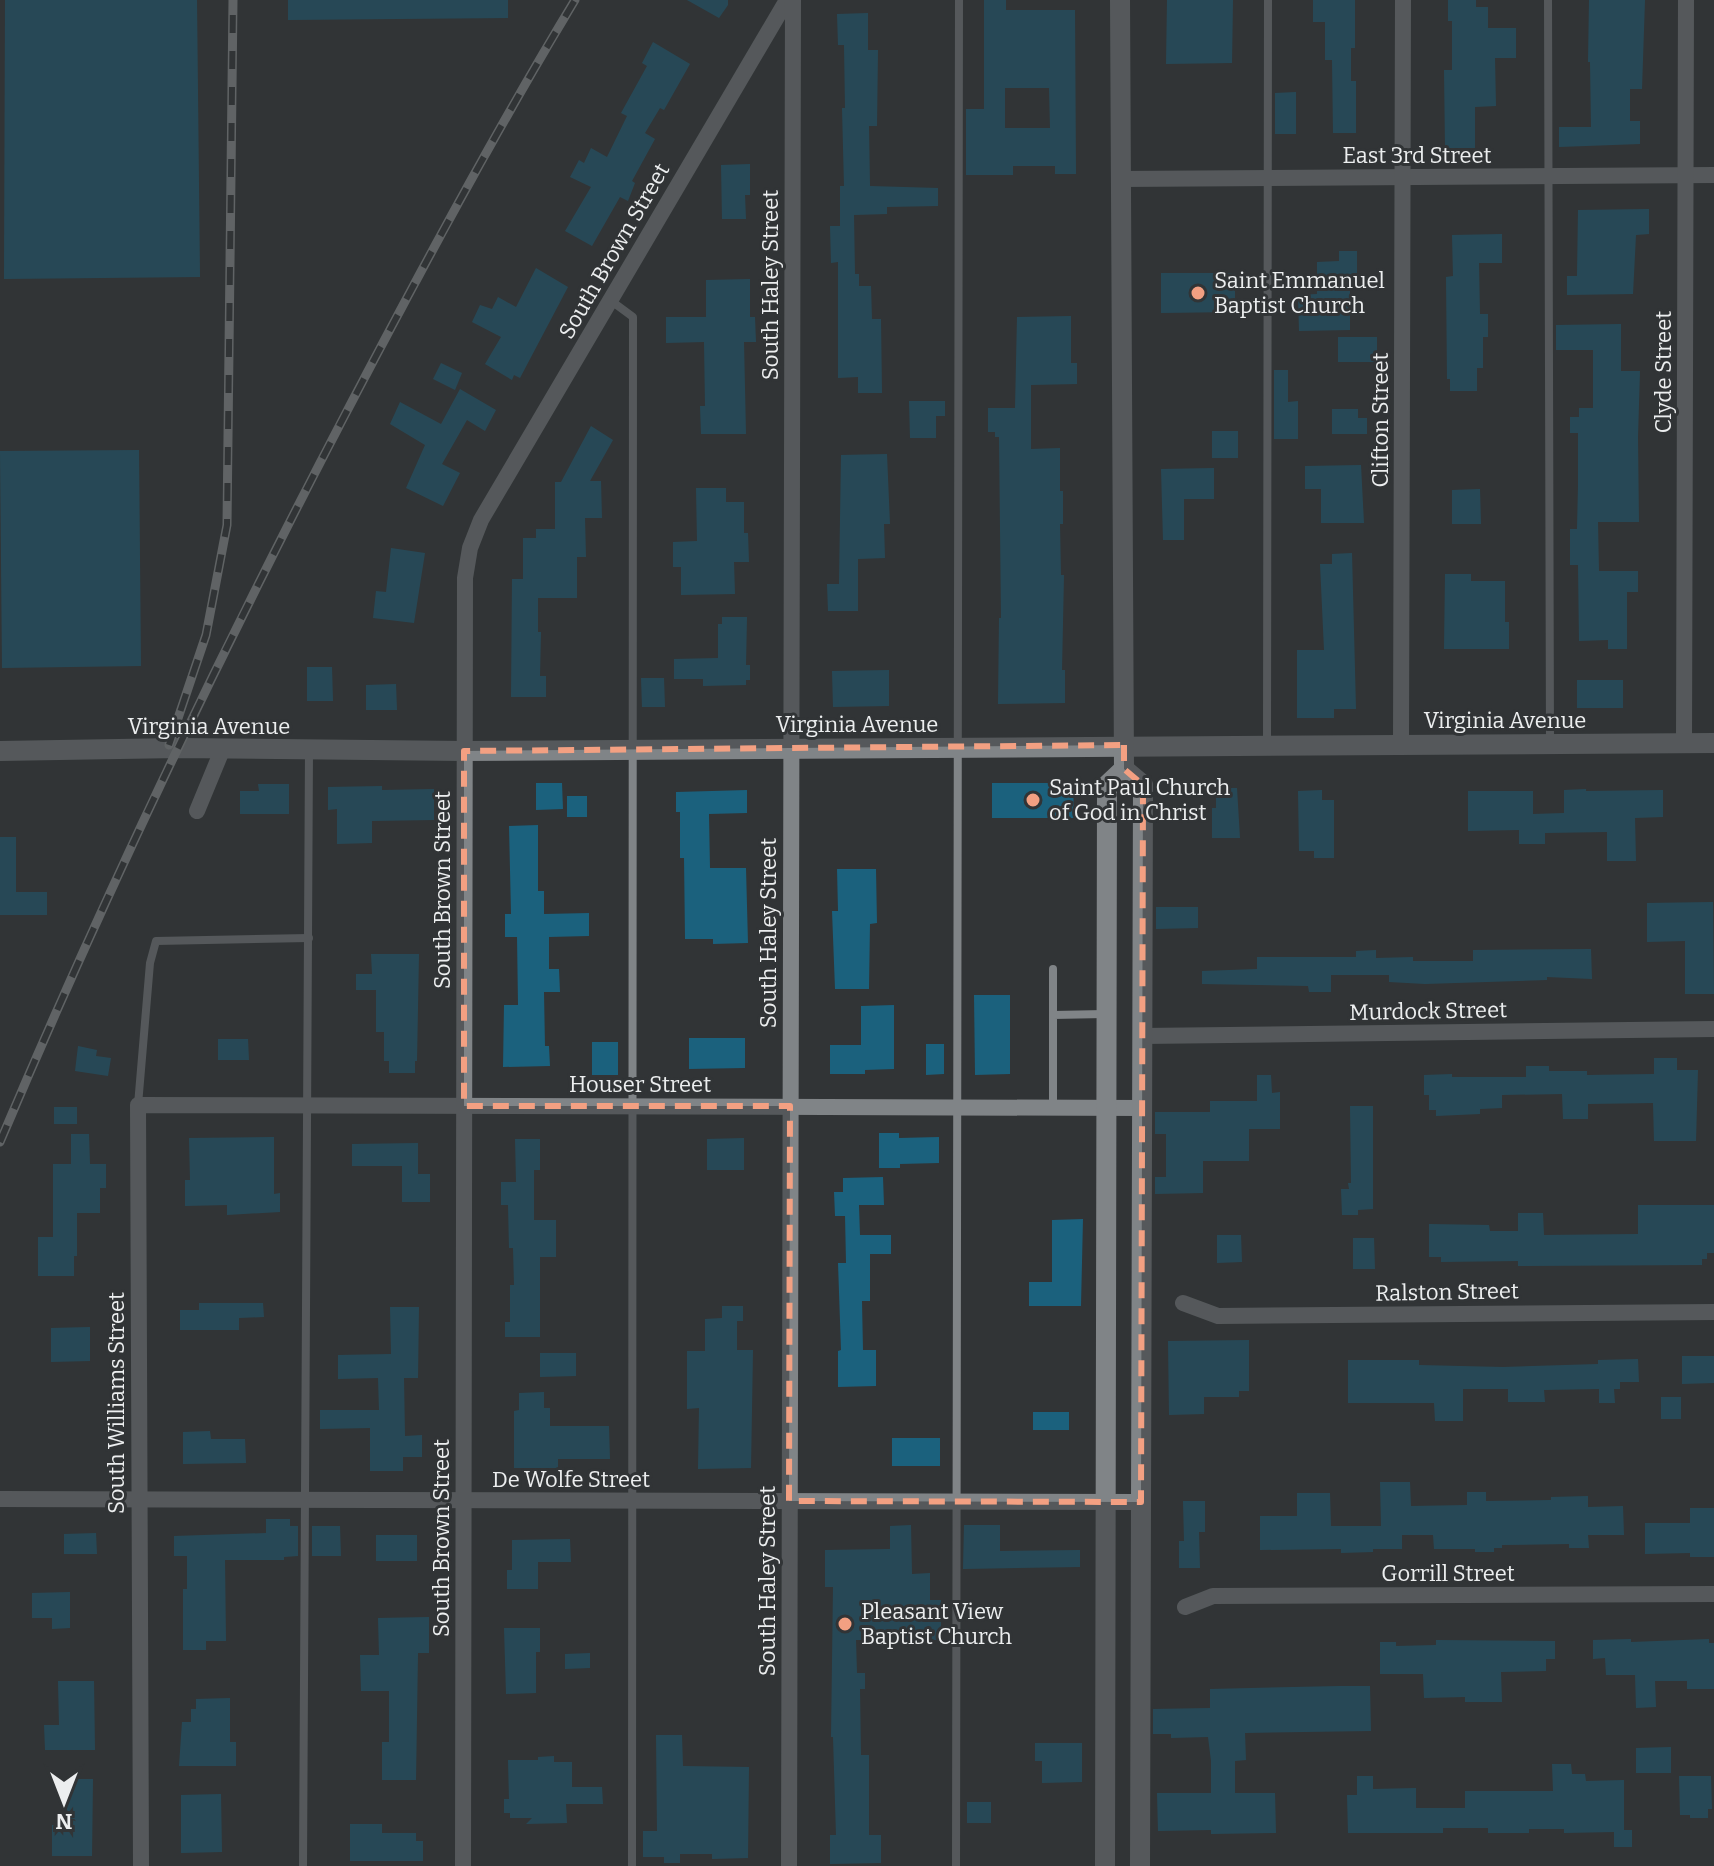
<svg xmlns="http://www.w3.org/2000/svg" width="1714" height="1866" viewBox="0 0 1714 1866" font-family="Bitter,serif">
<rect width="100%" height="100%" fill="#313436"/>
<!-- building -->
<g fill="#1b617d" fill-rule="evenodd">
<path d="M5,0H197L200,277L4,279Z"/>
<path d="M288,0H508V18L288,20Z"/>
<path d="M687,0H728V5L719,18Z"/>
<path d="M984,0H1006V10H1075L1076,174H1055V166H1013V175H966V109H984ZM1005,88H1049L1050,128H1005Z"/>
<path d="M1167,0H1233L1232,63L1166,64Z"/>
<path d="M1313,0H1355V48H1351V81H1356V133H1333L1332,60H1325V22H1313Z"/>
<path d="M1448,0H1476V7H1488V28H1516V58H1495L1496,106L1475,107V148H1445L1444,70H1452V21H1448Z"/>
<path d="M1589,0H1645L1642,89H1630V121H1640V144L1559,147V127H1591L1590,62H1588Z"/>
<path d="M868,13V50H878L877,126H869L870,186L938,188V206L887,207V214L854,215L855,274H859V286H871L872,319H881L882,393H858V377L838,378V262L831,263L830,226H840V186H844L842,108H845L844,45H838L837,14Z"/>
<path d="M653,42L690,64L664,110L660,108L645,133L655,139L632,181L635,183L628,201L620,197L592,246L565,231L591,187L570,177L579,160L584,163L591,148L607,157L627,116L621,113L647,66L642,63Z"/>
<path d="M1296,92V134H1275V93Z"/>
<path d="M750,164V195H745L746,219H722L721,165Z"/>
<path d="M1649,209V234L1636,235L1633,294L1567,295V276H1577L1578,210Z"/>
<path d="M1502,234V263H1479L1480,314H1488V337H1483V368H1477V391H1450V379H1447L1446,277L1453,276L1452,235Z"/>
<path d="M1339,251H1357V286H1350V330L1299,331L1298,295L1317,294V262L1339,261Z"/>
<path d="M536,268L568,287L520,378L514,375L512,380L485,364L501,337L472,322L480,305L492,309L498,297L516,307Z"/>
<path d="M1161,273H1235V312L1161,313Z"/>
<path d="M750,279V317H755L756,342H744L746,434H701L700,406H705L704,342L666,343V317H706V280Z"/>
<path d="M1071,316V363H1077V384L1031,385V449L1060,448V491H1063V524H1060L1061,575H1064L1062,670H1065V703L998,704L999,618H1001L999,437H995V432H988V408H1015L1017,317Z"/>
<path d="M1621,324V371H1640L1638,437L1639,522H1598L1599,571H1638V592H1627V649H1608V640L1579,641L1578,565H1570V529H1577L1578,486V433H1570V417H1579V408H1593V350H1556V325Z"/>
<rect x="1338" y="337" width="39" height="25"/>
<path d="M441,363L462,373L455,390L433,379Z"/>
<path d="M1274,370H1288V402L1298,401V439H1274Z"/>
<path d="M460,389L496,410L485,431L467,420L442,464L460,473L443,506L406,488L425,445L390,424L400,402L441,424Z"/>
<path d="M909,401H945V416H936V438H910Z"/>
<path d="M1332,409H1358V418H1367V434H1332Z"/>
<path d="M591,426L613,440L590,481H601L602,518H585L586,557H577V598H538V632H541L540,676H546V697H511L512,579H523V538H536V529H555V482H561Z"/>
<rect x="1212" y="431" width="26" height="27"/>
<path d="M139,450L141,666L2,668L0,451Z"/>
<path d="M887,454L890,524H884L885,558L858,559V611H828L827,584H839L841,455Z"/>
<path d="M1361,465L1364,523H1321V489H1305V466Z"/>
<path d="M1214,468V499H1184V540H1163L1161,469Z"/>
<path d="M696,488H726V502H744V533H748L749,562H734L735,594L681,595V567H673V542L697,541Z"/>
<path d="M1480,489L1481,524H1452V490Z"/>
<path d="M391,548L425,553L414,623L373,618L376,591L386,592Z"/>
<path d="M1352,553L1356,709H1334V718H1297V650H1324L1320,564H1332V554Z"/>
<path d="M1445,574H1471V581H1505V622H1509V649H1444Z"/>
<path d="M722,617H747L746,665H750V680H746V685L703,686V679H674V659L718,658V624H722Z"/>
<path d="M307,667H332L333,701H307Z"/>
<path d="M889,670V706L833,707L832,671Z"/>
<path d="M641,678H664L665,707H642Z"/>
<rect x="1577" y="680" width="46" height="28"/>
<path d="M396,684L397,710H366V685Z"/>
<path d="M536,783H562L563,809L536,810Z"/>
<path d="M992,783H1073L1074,818H992Z"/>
<path d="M258,784H289V814H240V791H259Z"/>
<path d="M382,786V790L434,789V820L372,821V843L337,844V809L328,810V787Z"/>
<path d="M1216,788H1237L1240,838H1212V808H1216Z"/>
<path d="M1586,789V791L1663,790V817L1635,818L1636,861H1607V832L1545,833V844H1519V830L1468,831V791H1533V814L1564,813V790Z"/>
<path d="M747,790V813L709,814L710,868H746L748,943L713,944V939H685L684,858H680V812H676V792Z"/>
<path d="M1322,790V800H1334V858H1314V851H1299L1298,791Z"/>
<rect x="567" y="796" width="20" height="21"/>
<path d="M538,825V891H544V914L589,913V936L549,937V969H559L560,992H544L545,1046H549L550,1066L503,1067L504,1005H518L517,937H505V914H511L509,826Z"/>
<path d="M0,837H16V892H47V915H0Z"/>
<path d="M837,869H876L877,923L870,924L869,989H835L832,911H838Z"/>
<path d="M1713,902L1714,994H1685V941L1647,942V903Z"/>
<path d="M1156,907H1198V928L1156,929Z"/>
<path d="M1591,949L1592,979L1547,977V980L1425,984L1389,982V975H1331V992H1309L1308,986L1202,984V971L1257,969V957H1356V951L1376,950V958L1413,957V961H1473V950Z"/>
<path d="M371,954H419L417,1061H415V1073H389V1061H384V1032H376V990H356V974H372Z"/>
<path d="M974,995H1010V1074L975,1075Z"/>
<path d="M894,1005V1069L865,1070V1074H830V1045H861V1006Z"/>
<path d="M689,1038H745V1068L689,1069Z"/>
<path d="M218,1039H248L249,1060H218Z"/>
<rect x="592" y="1042" width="26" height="33"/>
<path d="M926,1044H944V1074L926,1075Z"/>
<path d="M78,1046L97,1050L96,1056L111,1058L108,1076L75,1071Z"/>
<path d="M1654,1058H1677V1070H1698L1696,1141H1654L1653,1103L1588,1104V1119H1563L1562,1094L1502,1095V1108L1480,1109V1114L1436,1116V1110H1429V1095H1424V1075L1452,1074V1077H1526V1066H1549V1071H1587V1075L1654,1074Z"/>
<path d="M1257,1075H1271L1272,1093L1280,1092V1129H1249V1161H1203V1193L1155,1194V1177H1166V1134H1155V1112H1210V1101H1257Z"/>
<path d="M1350,1106H1373V1209L1358,1210V1215H1342L1341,1189H1349L1348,1183H1351Z"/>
<rect x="54" y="1107" width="23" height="17"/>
<path d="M879,1133H899V1138L939,1137V1163L900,1164V1168H879Z"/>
<path d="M71,1134H89L90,1164H106V1188H100V1213H77V1256H74V1276H38V1237H53V1164H71Z"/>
<path d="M274,1137V1194L280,1193V1212L227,1215V1205L185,1206V1180H190L189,1138Z"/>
<path d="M744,1138V1170H707V1139Z"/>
<path d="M515,1139H540V1170H534V1220H556V1257H540V1337H505V1322H510V1285H514L513,1248H509L508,1205H501V1182H516Z"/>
<path d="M418,1143V1174H430V1202H402V1166H352V1144Z"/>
<path d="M883,1177L884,1205H859L860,1235H891V1254H870V1301H862L863,1350H876V1386L838,1387V1351L841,1350L838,1263H846L845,1216H835L834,1192H843V1178Z"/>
<path d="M1638,1205H1714V1253H1707V1259H1702V1265L1518,1266V1261L1441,1262V1257H1429V1224L1489,1225L1490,1231H1518V1213H1543L1544,1235L1638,1234Z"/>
<path d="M1083,1219L1081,1306H1029V1282H1052V1220Z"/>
<path d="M1217,1235H1241L1242,1262L1217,1263Z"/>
<path d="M1353,1238H1374L1375,1269H1353Z"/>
<path d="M199,1303H263L264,1317L239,1318V1330H180V1310H199Z"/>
<path d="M722,1306H743V1321H737V1350H753L751,1468L698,1469L699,1408L687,1409V1351H705V1319L722,1318Z"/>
<path d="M390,1307H419L418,1378H404L405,1436L422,1435V1457H403V1471H370V1428L320,1429V1410H379L378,1378L338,1379V1355L391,1354Z"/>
<path d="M90,1327V1361L51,1362V1328Z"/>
<path d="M1249,1340V1391H1239V1397H1204V1414L1169,1415L1168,1341Z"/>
<path d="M540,1353H576V1376L540,1377Z"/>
<path d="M1682,1356H1714V1383L1682,1384Z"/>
<path d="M1638,1359L1639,1382H1620V1389H1614L1615,1403H1599V1389L1544,1390L1545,1402H1508V1389H1463V1421H1435L1434,1403H1348V1360H1419V1365L1503,1367L1598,1364V1360Z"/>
<path d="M544,1392V1408H550V1426H609L610,1459H558V1468H514V1411L519,1410V1393Z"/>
<rect x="1661" y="1397" width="20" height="22"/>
<rect x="1033" y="1412" width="36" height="18"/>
<path d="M210,1431L211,1439H245L246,1463L183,1464V1432Z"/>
<rect x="892" y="1438" width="48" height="28"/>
<path d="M1380,1482H1410L1411,1506L1467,1505V1492H1486V1501L1551,1500V1497L1588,1496V1507L1623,1506L1624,1535H1588L1589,1548H1569V1544L1502,1545V1548H1494V1552H1475V1549H1434L1433,1535H1402V1549H1373V1552L1341,1553V1549L1260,1550V1516H1297V1493H1330L1331,1526H1381Z"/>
<path d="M1183,1501H1205V1532H1199L1200,1568H1179V1541H1184Z"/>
<path d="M1690,1508H1714V1557H1690V1553L1645,1554V1523H1690Z"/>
<path d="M266,1519H290V1526H298V1556L284,1557V1560H225L226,1641H206V1650H183V1589H187V1556H174V1536L266,1533Z"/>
<path d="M911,1525L912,1574L930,1573V1600H941V1640H856L857,1673H865V1689H860L861,1755H869V1835H881V1863L830,1864V1835H836L833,1737H831L833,1587H825V1550L890,1549V1526Z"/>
<path d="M964,1525H1000V1551L1080,1550V1567L963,1569Z"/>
<path d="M312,1526H340L341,1556H312Z"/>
<path d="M96,1533L97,1554H64V1534Z"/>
<rect x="376" y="1535" width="41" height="26"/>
<path d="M570,1539L571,1562H538V1589H507V1570H512V1540Z"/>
<path d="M70,1592V1628L52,1629V1618H32V1593Z"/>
<path d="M429,1617V1653H418L416,1780H382V1742H389V1691H361L360,1655H379L378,1618Z"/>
<path d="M504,1628H540V1652H536V1693L506,1694Z"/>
<path d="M1631,1639V1642L1709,1639V1643H1714V1689H1687V1681H1655L1656,1707L1636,1708L1635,1675H1606L1605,1658L1593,1659V1640Z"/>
<path d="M1436,1640L1555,1641V1659H1546V1671L1501,1672L1502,1702H1465V1697L1424,1698L1423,1674H1380V1642H1396V1646L1436,1645Z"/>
<path d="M590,1653V1668L565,1669V1654Z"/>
<path d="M58,1681H94L95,1750H45L44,1725H59Z"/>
<path d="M1340,1686H1370L1371,1731L1245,1733L1246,1760L1235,1761V1793H1275L1276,1833L1211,1834V1830L1158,1831L1157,1793H1211V1761L1208,1737L1171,1738V1734H1153V1709L1210,1708V1689Z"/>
<path d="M230,1698V1742H236V1766H179L182,1722H191V1709H196V1699Z"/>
<path d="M656,1735H682L683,1766L749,1767L748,1858L712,1859V1854H680V1863H664V1857H643V1831H657Z"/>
<path d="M1035,1743H1082V1782L1042,1783V1761H1035Z"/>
<path d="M1671,1747V1773H1636V1748Z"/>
<path d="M554,1756V1762H572V1787H602L603,1804H566L567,1823L526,1824L532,1818H510V1813H504V1799H509L508,1760H538V1757Z"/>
<path d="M1552,1764H1571L1572,1774H1585L1586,1781L1624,1780V1830H1632V1847H1614V1832L1564,1833V1829H1529V1833H1488V1828H1443V1833H1348L1347,1795H1357V1776H1373V1789L1416,1788V1808H1465V1791H1553Z"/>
<path d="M1679,1776H1711L1712,1809H1708V1818H1690V1815H1680Z"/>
<path d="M64,1779H93L92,1856H52V1825H65Z"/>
<path d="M221,1794L222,1852L181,1853V1795Z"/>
<rect x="967" y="1802" width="24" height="21"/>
<path d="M350,1824H382V1833H416V1841H423V1861H350Z"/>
</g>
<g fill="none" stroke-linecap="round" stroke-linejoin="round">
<!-- service -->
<g stroke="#808487" stroke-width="8">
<path d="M1548,0L1550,743"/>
<path d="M610,300L633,317L632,1866"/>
<path d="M1267,745L1268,0"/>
<path d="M1053,969V1015"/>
<path d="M138,1105L150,963L156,941L309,938"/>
<path d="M1053,1107V1015L1105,1014"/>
<path d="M303,1866L309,750"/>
<path d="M956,1866L959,0"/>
</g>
<!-- minor -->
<g stroke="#808487" stroke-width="16">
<path d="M1120,179L1714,175"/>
<path d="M1684,743L1686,0"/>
<path d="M1401,745L1403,0"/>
<path d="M197,811L223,748"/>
<path d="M1142,1036L1714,1029"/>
<path d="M1183,1303L1218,1316L1714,1312"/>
<path d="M0,1499L1141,1502"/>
<path d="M1185,1607L1213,1596L1714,1594"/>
<path d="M141,1866L138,1105L1142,1108"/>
<path d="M463,1866L465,578L470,548L481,520L787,0"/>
<path d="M789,1866L793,0"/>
</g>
<!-- tertiary -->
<g stroke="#808487" stroke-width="20">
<path d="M0,751L178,748L464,751L1714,743"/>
<path d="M1124,769L1143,785L1140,1866"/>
<path d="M1105,1866L1107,785L1124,769L1120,0"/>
</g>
<defs>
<g id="rail">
<path d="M169,745L206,635L227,525L233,0"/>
<path d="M0,1142C105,894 222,650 347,411C420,272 494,134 575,0"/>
</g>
</defs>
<!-- rail casing -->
<use href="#rail" stroke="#999c9d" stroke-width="9"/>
<!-- rail -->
<use href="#rail" stroke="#313436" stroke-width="6" stroke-dasharray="18" stroke-linecap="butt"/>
</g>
<!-- marked area -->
<path d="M0 0H1714V1866H0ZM1124,745V769L1143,785L1141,1502L789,1501L790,1106H464V751Z" fill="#313436" fill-opacity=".55" fill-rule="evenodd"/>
<path fill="none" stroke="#f3a082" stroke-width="6" stroke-dasharray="16 10" stroke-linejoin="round" d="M1124,745V769L1143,785L1141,1502L789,1501L790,1106H464V751Z"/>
<!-- markers -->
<g fill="#f3a082" stroke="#313436" stroke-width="3">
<circle cx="1198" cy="293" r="8"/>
<circle cx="1033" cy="800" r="8"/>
<circle cx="845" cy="1624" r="8"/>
</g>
<g text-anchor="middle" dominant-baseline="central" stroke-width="6" stroke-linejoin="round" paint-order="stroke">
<!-- street labels -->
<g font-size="22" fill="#eceeef" stroke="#313436">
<text x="1417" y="155">East 3rd Street</text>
<text transform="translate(614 251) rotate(-60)">South Brown Street</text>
<text transform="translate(770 285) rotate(-90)">South Haley Street</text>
<text transform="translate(1663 372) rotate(-90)">Clyde Street</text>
<text transform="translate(1380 420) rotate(-90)">Clifton Street</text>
<text x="1505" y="720">Virginia Avenue</text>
<text x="857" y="724">Virginia Avenue</text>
<text x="209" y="726">Virginia Avenue</text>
<text transform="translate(442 890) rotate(-90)">South Brown Street</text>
<text transform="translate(768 933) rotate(-90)">South Haley Street</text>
<text transform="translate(1428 1011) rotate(-1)">Murdock Street</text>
<text x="640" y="1084">Houser Street</text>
<text transform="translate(1447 1292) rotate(-1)">Ralston Street</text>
<text transform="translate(116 1403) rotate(-90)">South Williams Street</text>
<text x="571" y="1479">De Wolfe Street</text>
<text transform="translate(441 1538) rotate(-90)">South Brown Street</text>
<text x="1448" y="1573">Gorrill Street</text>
<text transform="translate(767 1581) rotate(-90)">South Haley Street</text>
</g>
<!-- poi labels -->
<g font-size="22" fill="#eceeef" stroke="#313436" text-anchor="start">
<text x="1214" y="280">Saint Emmanuel<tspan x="1214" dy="25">Baptist Church</tspan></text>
<text x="1049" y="787">Saint Paul Church<tspan x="1049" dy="25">of God in Christ</tspan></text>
<text x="861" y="1611">Pleasant View<tspan x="861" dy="25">Baptist Church</tspan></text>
</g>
</g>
<!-- north arrow -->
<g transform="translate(64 1802) rotate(180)" stroke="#313436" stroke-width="6" paint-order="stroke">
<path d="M0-6L14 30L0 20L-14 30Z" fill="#eceeef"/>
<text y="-12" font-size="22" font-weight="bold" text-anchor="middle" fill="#eceeef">N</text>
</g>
</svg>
